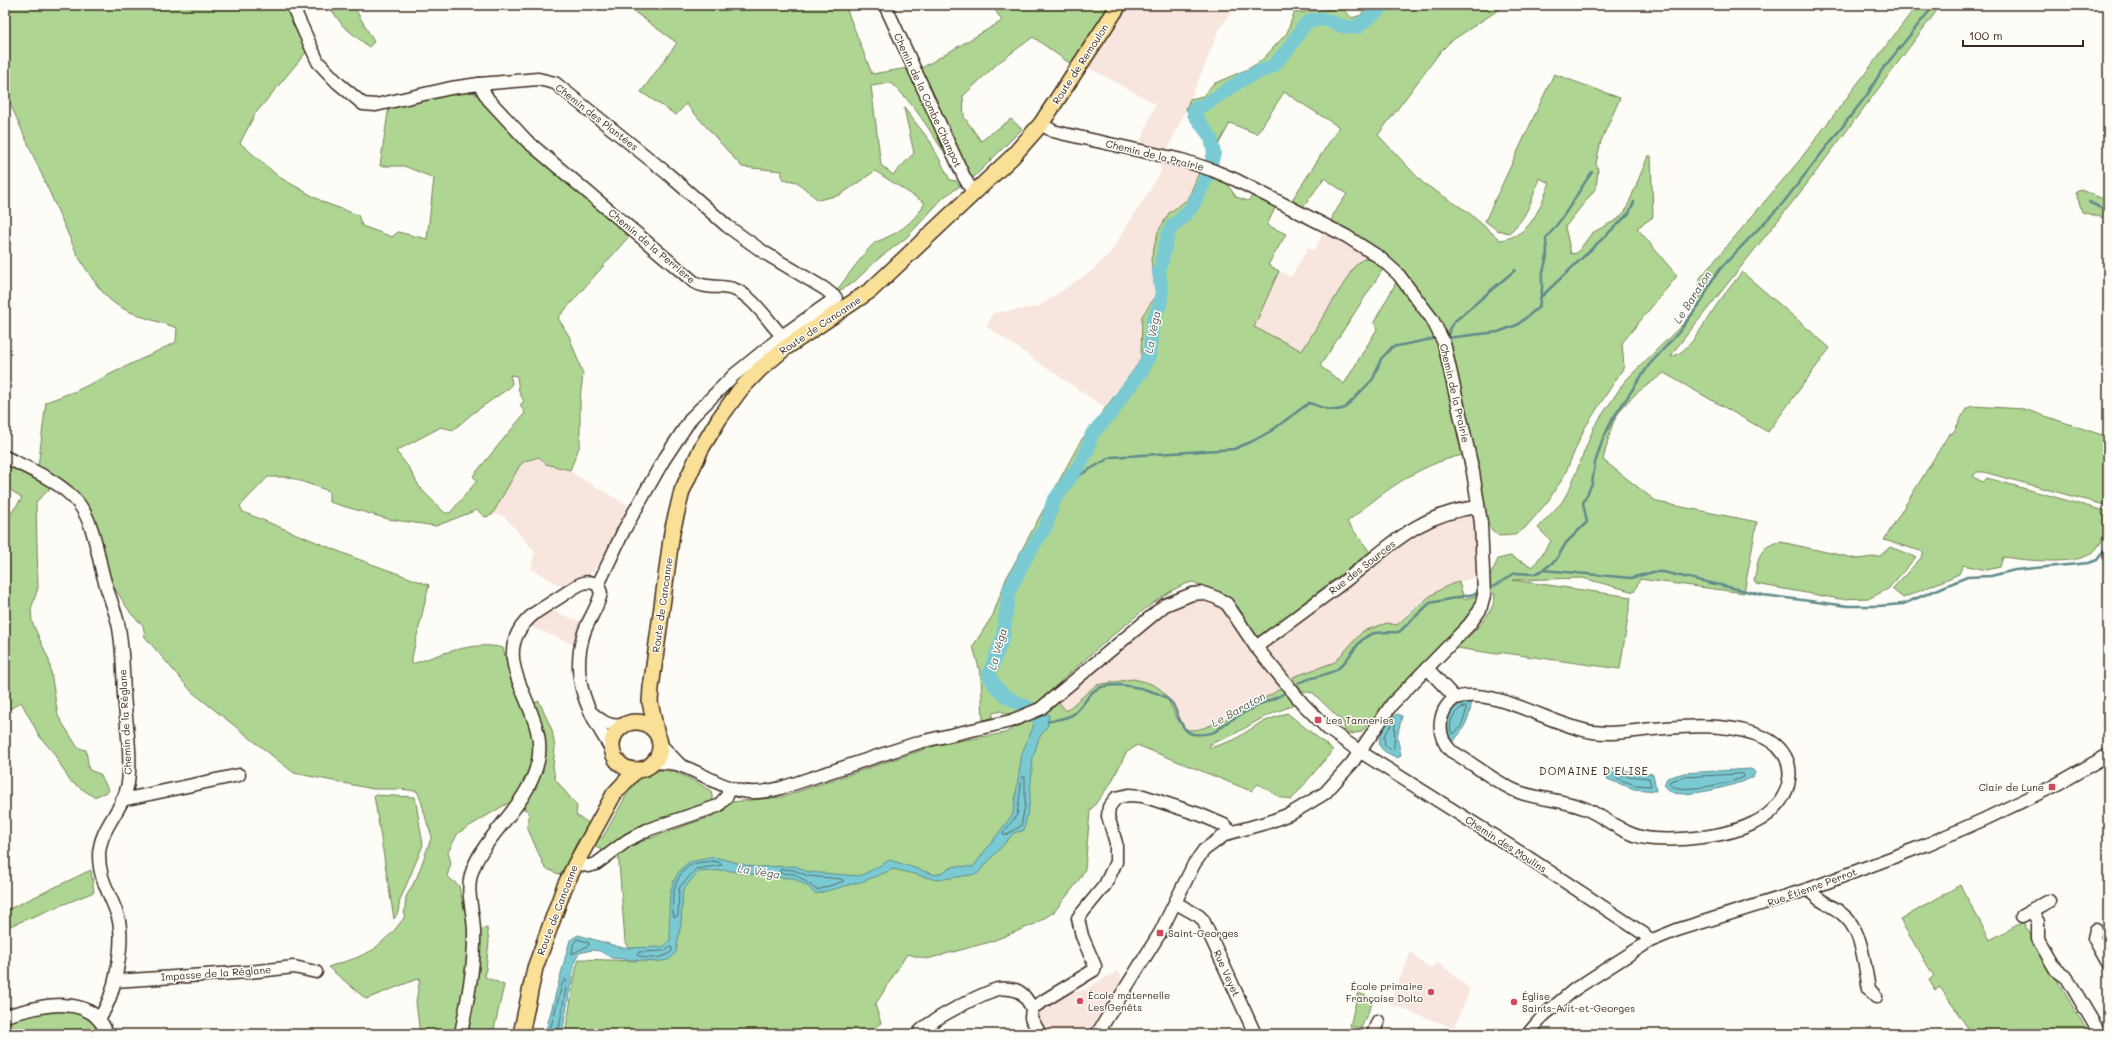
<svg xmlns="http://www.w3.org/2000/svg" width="2113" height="1039" viewBox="0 0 2113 1039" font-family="Mali,sans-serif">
<rect width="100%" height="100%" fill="#fdfcf7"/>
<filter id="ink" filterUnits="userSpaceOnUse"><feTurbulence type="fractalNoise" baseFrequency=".025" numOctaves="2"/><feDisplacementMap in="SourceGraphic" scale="8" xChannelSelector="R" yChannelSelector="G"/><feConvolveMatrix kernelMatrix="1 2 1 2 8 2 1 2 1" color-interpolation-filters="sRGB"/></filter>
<g filter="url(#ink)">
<!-- built -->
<g fill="#f7e5de">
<path d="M1125,5H1236L1219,30L1194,91L1167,151L1139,145L1156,104L1085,66Z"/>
<path d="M1157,160L1200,170L1188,199L1169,213L1151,260L1156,296L1142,316L1141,357L1138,364L1104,407L986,326L993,313L1038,307L1093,270L1110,253L1161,172V165Z"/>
<path d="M1325,230L1362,251L1366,257L1361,259L1354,267L1302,351L1254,327L1276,275L1279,271L1291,277L1308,248L1314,250Z"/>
<path d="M539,457L546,464L570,470L575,475L631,507L594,571L563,587L531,569L535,552L505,517L500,515H492L520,465L525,461Z"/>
<path d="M1466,499L1476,524L1478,577L1451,584L1420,602L1396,625L1387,623L1363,631L1335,662L1293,677L1274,693L1210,725L1190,730L1182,727L1161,690L1096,685L1066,712L1056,699L1168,609L1197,598L1208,601L1221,608L1232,618L1247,645L1407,524L1424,513Z"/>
<path d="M550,608L557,613L580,621L575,645L529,626Z"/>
<path d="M1411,952L1430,969L1438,962L1470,989L1454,1028L1389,1004Z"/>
<path d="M1118,971L1122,978L1087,1034H1048L1036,1012L1064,995L1084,990Z"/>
</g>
<!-- green -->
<g fill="#aed692" stroke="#748058" fill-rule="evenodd">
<path d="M5,5H288L308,50L255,114L240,143L279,177L325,203L358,215L362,226L392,237L398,232L427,239L434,178L404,166H380L389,106L470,89L630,235L558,318L569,336L583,374L580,400V445L570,470L546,464L539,457L525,461L520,465L492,515L485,517L477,510L436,526L388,519L329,502V491L289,477H268L240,506L243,512L355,558L429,585L412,657V664C439,655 474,640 503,648L511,677L532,721L537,776L532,704L539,701L552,730L555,748L553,766L555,779L577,806L576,815L590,824L577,842L561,875L545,868L527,827L529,811L508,803L458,833L448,852L451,863L447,876L459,886L464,910H468L469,951L462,1007L456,1034H420L416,1002L420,978L366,999L328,967L356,958L373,950L393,932L404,918L406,897L417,877L432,836C425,821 424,805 417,791L400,789H373L294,773L192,692L145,637L143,625L132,615L108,578L92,524L38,467L46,402L76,391L176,342L177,328C158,321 130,315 114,303C101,294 85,268 77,254L5,92ZM510,375L517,376L519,392L524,401L520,405L525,413L473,476L477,481L450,513H445L420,488L409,468L396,451L441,427L453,430L473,413L509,388L512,383Z"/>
<path d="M328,5H353L374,42L369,47L343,26Z"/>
<path d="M625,5H829L831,11L845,5L872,74L908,68L950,155L947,157C930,131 914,103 891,83L871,86L881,165L893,175L914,153L904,108L930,141L950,180L956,181L960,186L944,197L906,238L878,259L854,282L839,291L837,290C843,282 870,245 876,242C897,234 913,224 925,203L875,171L840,195L818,200L797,182L782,179V171L742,167L686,104L676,115L641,92L677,43Z"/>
<path d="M992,5H1109L1072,65L1033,37L998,63L963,96L964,117L981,141L1011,119L1022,129L971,180L920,69L1002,21Z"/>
<path d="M1367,5H1506L1451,41L1440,52L1378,135L1423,183L1468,212L1500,240C1532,236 1539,208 1550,183L1539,178C1532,200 1527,218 1509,233L1497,230L1485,221L1554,74L1620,98L1601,141L1596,163L1598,170L1596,188L1565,227L1571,254L1577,253L1592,233L1618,219L1626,210L1648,156H1651L1653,217L1637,228L1677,276L1622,343L1624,367L1584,429L1564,476L1548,501L1525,528L1515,535L1499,536L1492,530L1486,521L1450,348L1391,261L1331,225L1333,215L1347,194L1324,178L1302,209L1290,203L1339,127L1284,92L1257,134L1230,123L1217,147L1215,137L1204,118L1193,122L1186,109L1190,99L1203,96L1213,84L1250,68L1263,59L1287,33L1294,13L1342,8L1352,18L1361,15Z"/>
<path d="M1917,5H1941L1806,185L1674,351L1671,357C1690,351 1701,328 1712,312C1721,298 1732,285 1742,272L1830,348L1768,432L1664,373C1645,387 1623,400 1613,423C1609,435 1606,448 1603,460L1657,502L1757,522L1744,593L1640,579L1634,592L1583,578L1513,580L1631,597L1620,669L1498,652L1497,654L1457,648C1470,634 1495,615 1495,594H1488V581L1498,559L1510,556L1533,567L1551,541L1538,528L1562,502L1570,488L1594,427L1625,381L1684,323L1698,305L1700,278L1799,161Z"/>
<path d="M1200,170L1224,179L1236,197L1248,201L1254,194L1276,206L1267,225L1286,234L1268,265L1279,271L1254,327L1302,351L1354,267C1367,253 1371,257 1383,269L1320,366L1344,384L1377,329L1374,322L1397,281L1436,334L1448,375L1463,455C1418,464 1381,494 1347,522L1370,552L1261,635L1256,637C1247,623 1240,604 1225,595C1216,589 1202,590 1194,582C1161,584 1061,683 1031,708L1021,712L1006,714L1001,711L993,713L992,718L983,721L981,676L973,646L993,615L1006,579L1080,442L1138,364L1141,357L1142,316L1156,296L1151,260L1158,232L1169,213L1188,199Z"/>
<path d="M2081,190L2108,201V219L2082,212L2076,192Z"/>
<path d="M1972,406L2024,409L2108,437V506L1984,472H1976L1973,477L1983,482L1987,478L2108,512C2108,525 2103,545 2092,553C2075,566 2023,560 2003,557L2000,567L1987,570L1963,565L1959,574L1903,598L1892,589L1921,558L1924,552L1884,540L1949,434L1953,433L1966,409Z"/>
<path d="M5,461L53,486L36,502L38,588L31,609L32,622L49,660L58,716L78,748L86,750L89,770L100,774L109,791L94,797L70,781L53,752L40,737L21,702L5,712V522L22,498L5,486Z"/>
<path d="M1781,542L1858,559L1880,556L1890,547L1916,557L1888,589L1870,598L1840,599L1756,584L1754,580C1759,560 1757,546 1781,542Z"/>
<path d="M1459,582L1464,599L1479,595L1471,612L1361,732L1350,734L1344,730V723L1313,693L1302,691L1294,682L1293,677L1335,662L1363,631L1387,623L1397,625C1415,609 1434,588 1459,582Z"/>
<path d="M1133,679C1142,681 1153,683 1161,690C1171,699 1177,729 1190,730C1207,732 1257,702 1274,693L1283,686L1292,695L1293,704L1291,706L1264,717L1231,736L1210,744V748L1234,740L1260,723L1287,713L1333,750L1291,800L1280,797L1258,784L1251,791L1137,745L1126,753L1111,783L1090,811L1085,869L1077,883L1054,912L1035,924L990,942L927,959L907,954L875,1005L881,1023L865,1034H565L576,969L579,959L637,961L625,941L618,850L712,816L732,802L782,797L937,745L1005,733L1033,717L1056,699L1066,711L1096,685Z"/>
<path d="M660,770C677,770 697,782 711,791L713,801L709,805L604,851L593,846L596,838L603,837L637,776Z"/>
<path d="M374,795L415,797L423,845L400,900L398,912L394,919Z"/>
<path d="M91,870L94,892L5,928V911Z"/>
<path d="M1960,885L1990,940L2023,922L2089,1034H1972L1940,987L1935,990L1929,980L1934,976L1900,920Z"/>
<path d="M487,928L489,942L485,977L504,985L493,1034H465L477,930Z"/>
<path d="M1358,993L1374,999L1361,1028L1350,1026Z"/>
<path d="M69,1009L93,1019L103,1034H5V1020L39,1013Z"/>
</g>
<!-- water -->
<g fill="#7acad4" stroke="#618a8b">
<path d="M1465,703H1470L1471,706C1469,719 1463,730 1454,741H1451C1441,727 1448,706 1465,703Z"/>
<path d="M1043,712L1049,715L1048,725L1039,738L1033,757L1029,806L1024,830L1014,833L977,874L937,880L894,869L864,881L815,894L810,888L793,878L768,877L725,870L698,872L683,890L681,923L676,952L672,957L668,960L655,962L612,958L600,951L592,950L579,953L575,961L562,1034H545L570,940L578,935L623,948L663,947L670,940C670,912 663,881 689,862L714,857L754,867L795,866L808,872L860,876L890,860L936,875L955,866L973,867L1013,814L1022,753L1034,725L1031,716Z"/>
<path d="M1398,714L1402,716L1397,737L1401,755L1398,758C1392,755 1385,753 1381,748C1375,737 1388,718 1398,714Z"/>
<path d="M1610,769L1653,774L1656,791L1634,789L1607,779L1605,774Z"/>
<path d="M1750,769L1753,770L1755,773L1753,777C1738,785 1691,797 1674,793C1670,792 1667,788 1664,785L1667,778L1684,773Z"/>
</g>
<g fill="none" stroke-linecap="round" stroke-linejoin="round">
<!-- shore -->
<g stroke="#546a67" stroke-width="1">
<path d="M1466,707C1467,715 1460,732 1452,734C1448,724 1452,714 1461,708Z"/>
<path d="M1395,723L1394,748L1392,750L1385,746L1384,736L1392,724Z"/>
<path d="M1743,774L1744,777C1731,783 1678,795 1669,784L1670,781L1685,777Z"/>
<path d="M1617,775L1649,778L1651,786L1635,785L1616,778L1615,776Z"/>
<path d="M1025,777V806L1021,826L1004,836L1003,833L1017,815L1022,778Z"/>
<path d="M713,861L721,863L722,865L696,869L679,888L678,916L674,917C670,901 674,874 691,865C697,862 707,862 713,861Z"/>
<path d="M781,869L794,870L808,876L842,879L844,881L817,890L795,874L780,873Z"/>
<path d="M577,939L588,942L589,945L572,954L573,945Z"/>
<path d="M670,947L672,948V951C665,959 646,960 637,955L639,952L663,951Z"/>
<path d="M549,1034L563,981L565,979L567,982L558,1034"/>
</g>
<!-- stream -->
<g stroke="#618a8b" stroke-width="2.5">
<path d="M2089,202L2108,211"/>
<path d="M1541,297L1620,222L1629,213L1634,202"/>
<path d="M1449,337V329L1455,321L1515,270"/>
<path d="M1446,338L1498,332L1517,325L1539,307L1542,289V276L1547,256L1546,238C1565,218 1576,194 1592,172"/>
<path d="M1070,477L1080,475L1111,457L1234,449L1253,441L1271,431L1309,403C1322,407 1332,413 1345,408L1373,379L1381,359L1392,347L1437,338"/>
<path d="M1543,570L1631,578L1653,572H1663L1763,595L1848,606H1878L1903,604L1967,577L1991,576L2015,570L2089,563L2097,560L2108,545"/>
<path d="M1491,588L1515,573L1534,574L1543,570L1556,560L1566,543L1587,522L1583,503L1592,484L1595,463L1602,441L1612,420L1649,365L1679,332L1702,301L1711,282L1720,269L1783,203L1867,95L1882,70L1934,5"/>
<path d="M1298,683C1309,678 1327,675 1336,670C1350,661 1356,640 1371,634C1380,631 1389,633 1399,632L1430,603L1479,593"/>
<path d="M1047,722C1054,720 1070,718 1075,713C1091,698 1088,686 1115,685C1130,685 1162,691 1172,703C1178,712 1181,732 1193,734C1198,735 1210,734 1214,732C1218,730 1222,726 1226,723C1235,717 1246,712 1255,707C1265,701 1275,699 1285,693"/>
</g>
<!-- river -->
<path stroke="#7acad4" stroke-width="14" d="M1040,721C1032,699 1002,708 989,674L1003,637L1009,591L1026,557L1046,526L1053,502L1080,464L1087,451L1092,434L1113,411L1125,392L1142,371L1149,356L1153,320L1160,305L1162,293L1159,271L1168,235L1173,225L1180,220L1192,207L1208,175L1214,153L1211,138L1194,114V109L1206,104L1245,78L1273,66L1289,48L1305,24L1310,21L1323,19L1345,27H1357L1385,5"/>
<defs>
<g id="minor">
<path d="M292,5L318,62L338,83L363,104L376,105L451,88L479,84L538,79L555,83L668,174L727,226L765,253L825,289L836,298L782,336L734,375L692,417L663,461L624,530L598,585"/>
<path d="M885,5L964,177L974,194"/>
<path d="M479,84L488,99L527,141L694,282C706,289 720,285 733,289C751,294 769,322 782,336"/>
<path d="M1041,124L1053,131L1065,134L1182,160L1212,170L1236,180L1346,236L1379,257L1398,274L1432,319L1444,343L1473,472L1481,523L1484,595L1480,610L1469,625L1392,704L1352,763L1325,793L1292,813L1269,822L1226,834L1204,850L1194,864L1160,933L1097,1034"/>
<path d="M5,457C31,470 61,481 79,504C94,524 97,552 103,575C107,591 114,607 118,623C123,646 123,671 124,695C126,724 132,754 128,783C124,810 100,826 99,855C99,881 111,894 118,917C125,942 115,1000 98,1019"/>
<path d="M1256,647C1283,627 1310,607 1337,587C1386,551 1414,514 1478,507"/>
<path d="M1427,668L1455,698C1495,686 1552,726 1593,732C1613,735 1633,731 1653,729C1687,726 1722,723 1755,734C1806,750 1796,803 1754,823C1729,836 1683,841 1654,839C1624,837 1611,820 1586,809C1563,799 1538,800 1516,791C1493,781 1473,763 1451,751C1436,736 1437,711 1455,698"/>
<path d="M593,714C603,722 609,727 622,725"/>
<path d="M660,744L680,765"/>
<path d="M654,762C663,763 674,762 682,766C721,781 735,801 781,788L920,742L1011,721L1040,709L1165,605L1192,594L1203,593L1217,598L1227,604L1256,647L1303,704L1328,729L1359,751L1526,856L1644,934L1650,941"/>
<path d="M122,800L239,775"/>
<path d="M576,863L588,866L596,864L628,840L647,830L718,806L727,796L729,788"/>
<path d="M1809,889C1817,901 1830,904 1841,913C1863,929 1864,964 1869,989L1876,997"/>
<path d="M1176,903L1199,916L1203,920L1255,1034"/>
<path d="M2032,911L2038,922V939L2056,970L2067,978L2100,1034"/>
<path d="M2022,916L2049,901"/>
<path d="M2096,930L2094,938L2108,963"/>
<path d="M115,981L249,972L294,967L316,972"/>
<path d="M5,1016C37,1007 92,990 107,1034"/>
<path d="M461,1034C467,1001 475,966 474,932C474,913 466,893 471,875C482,835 528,808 538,761C550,708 478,658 535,613C544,607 554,601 563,595C574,588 585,577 598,585L601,593C598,608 587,621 583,636C570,683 590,714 613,752"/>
<path d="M918,1034C924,1023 978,996 992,991C998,988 1004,988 1010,989C1022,990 1026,998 1032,1008"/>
<path d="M1040,1034L1031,1018L1032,1008L1094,970L1095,966L1082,936L1078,918L1105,885L1116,862V843L1108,816L1109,807L1116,798L1129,795L1143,796L1201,815L1224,825L1231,832"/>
<path d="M1373,1034L1378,1021"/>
<path d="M1528,1034L1544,1015L1575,989L1650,941L1677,930L1809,889L1928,844L1985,819L2052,787L2108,755"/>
</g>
<g id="major">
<circle cx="636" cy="746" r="24"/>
<path d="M656,731L650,702L651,688L672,532L682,491L701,449L719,419L740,390L759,370L785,348L871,290L1012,157L1041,124L1119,5"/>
<path d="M521,1034L535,968L564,888L576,863L614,794L636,770"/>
</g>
</defs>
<!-- minor casing -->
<use href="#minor" stroke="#3b2a1e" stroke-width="15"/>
<!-- major casing -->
<use href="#major" stroke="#3b2a1e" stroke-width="18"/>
<!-- minor -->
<use href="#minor" stroke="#fdfcf7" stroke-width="12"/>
<!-- major -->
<use href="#major" stroke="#fadf96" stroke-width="15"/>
</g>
</g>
<!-- markers -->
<g fill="#d1495b" stroke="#fdfcf7" stroke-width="1.5">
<rect x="1314" y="716" width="8" height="8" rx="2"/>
<rect x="2048" y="783" width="8" height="8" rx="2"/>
<rect x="1156" y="929" width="8" height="8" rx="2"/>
<circle cx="1431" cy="992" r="4"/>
<circle cx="1080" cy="1001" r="4"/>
<circle cx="1514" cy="1002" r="4"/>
</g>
<g text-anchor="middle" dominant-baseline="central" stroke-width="3" stroke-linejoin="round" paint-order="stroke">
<!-- street labels -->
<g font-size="10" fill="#3b2a1e" stroke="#fdfcf7">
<text transform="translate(1080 64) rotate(-57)">Route de Remoulon</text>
<text transform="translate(928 100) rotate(65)">Chemin de la Combe Champot</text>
<text transform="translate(597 117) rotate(38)">Chemin des Plantées</text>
<text transform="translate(1155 155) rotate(14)">Chemin de la Prairie</text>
<text transform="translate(652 246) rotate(40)">Chemin de la Perriere</text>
<text transform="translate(820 325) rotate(-34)">Route de Cancanne</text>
<text transform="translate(1455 393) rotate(77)">Chemin de la Prairie</text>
<text transform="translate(1362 567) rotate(-38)">Rue des Sources</text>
<text transform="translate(662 605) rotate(-82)">Route de Cancanne</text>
<text transform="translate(125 722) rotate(-93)">Chemin de la Réglane</text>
<text transform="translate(1506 844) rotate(33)">Chemin des Moulins</text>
<text transform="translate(1812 887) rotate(-20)">Rue Étienne Perrot</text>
<text transform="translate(557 910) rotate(-69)">Route de Cancanne</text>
<text transform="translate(216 973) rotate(-4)">Impasse de la Réglane</text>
<text transform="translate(1227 973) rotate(66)">Rue Veyet</text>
</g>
<!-- poi labels -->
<g font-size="10" fill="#3b2a1e" stroke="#fdfcf7" text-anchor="start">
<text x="1326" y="720">Les Tanneries</text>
<text x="2044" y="787" text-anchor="end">Clair de Lune</text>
<text x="1168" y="933">Saint-Georges</text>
<text x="1423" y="986" text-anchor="end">École primaire<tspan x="1423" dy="12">Françoise Dolto</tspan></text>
<text x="1088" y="995">École maternelle<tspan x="1088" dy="12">Les Genêts</tspan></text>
<text x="1522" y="996">Église<tspan x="1522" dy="12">Saints-Avit-et-Georges</tspan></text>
</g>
<!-- water labels -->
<g font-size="11" font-style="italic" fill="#4e5a55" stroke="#fdfcf7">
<text transform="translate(1692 297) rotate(-57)">Le Baraton</text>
<text transform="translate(1152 332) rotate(-79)">La Véga</text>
<text transform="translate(997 649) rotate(-74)">La Véga</text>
<text transform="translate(1238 709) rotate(-29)">Le Baraton</text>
<text transform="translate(759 871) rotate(9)">La Véga</text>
</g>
<!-- neighbourhood labels -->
<g font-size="11" letter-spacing="1" fill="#3b2a1e" stroke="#fdfcf7">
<text x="1594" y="770">DOMAINE D'ELISE</text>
</g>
</g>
<!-- margin -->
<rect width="2113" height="1039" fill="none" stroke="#fdfcf7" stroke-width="20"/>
<rect x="10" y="10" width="2093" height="1019" fill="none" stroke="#3b2a1e" stroke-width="1.5" filter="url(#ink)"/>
<!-- scale -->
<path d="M1963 40v6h120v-6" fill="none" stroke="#3b2a1e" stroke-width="2"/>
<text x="1969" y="40" font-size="12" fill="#3b2a1e" stroke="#fdfcf7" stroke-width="3" paint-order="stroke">100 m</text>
</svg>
